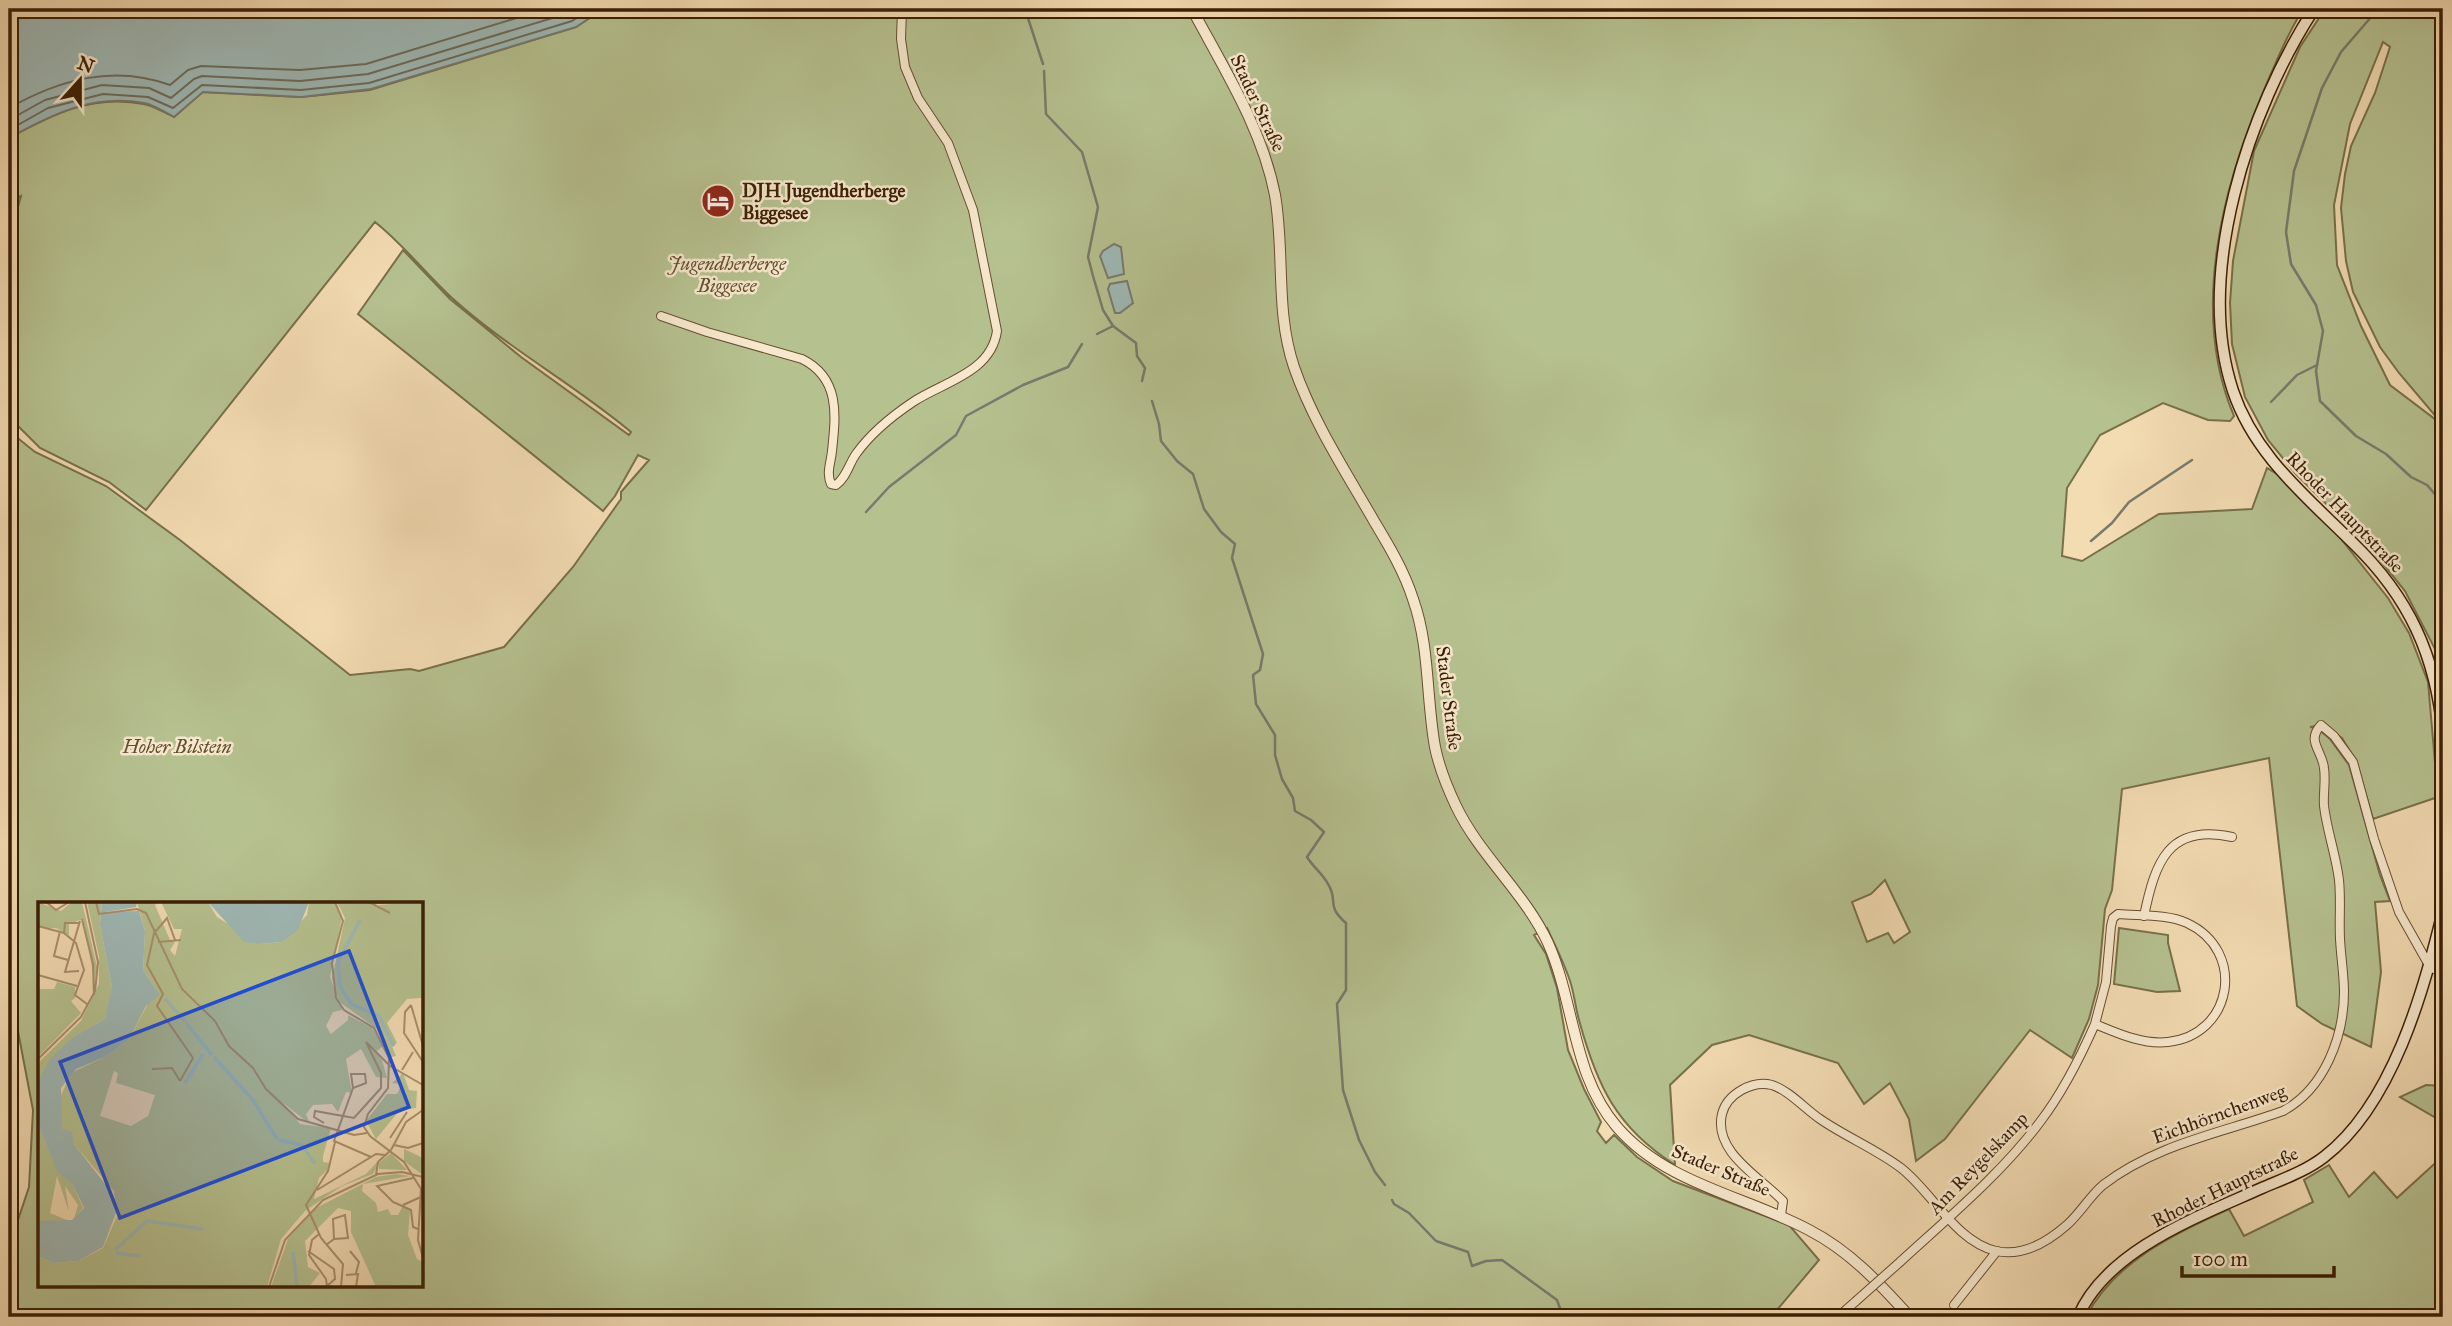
<svg xmlns="http://www.w3.org/2000/svg" width="2452" height="1326" viewBox="0 0 2452 1326" font-family="'IM FELL Great Primer',serif">
<rect width="100%" height="100%" fill="#f3dbb2"/>
<filter id="stains"><feTurbulence type="fractalNoise" baseFrequency=".00286" numOctaves="4"/><feColorMatrix values="0 0 0 0 .2 0 0 0 0 .09 0 0 0 0 .02 0 0 0 .5 -.17"/></filter>
<radialGradient id="worn" r=".72"><stop offset=".6" stop-color="#630" stop-opacity="0"/><stop offset="1" stop-color="#630" stop-opacity=".3"/></radialGradient>
<!-- green -->
<g fill="#b6c190" stroke="#78704a" stroke-width="2" fill-rule="evenodd">
<path d="M603,9H2303C2287,35 2276,62 2264,90C2222,188 2190,313 2234,416L2230,421L2208,420L2163,403L2100,435L2067,488L2062,556L2082,561L2159,514L2252,509L2267,468L2290,482L2314,505L2388,598L2409,633L2428,682L2438,797L2373,819L2357,763L2342,738L2321,725L2310,727L2317,728L2330,739L2349,765L2380,875L2390,901L2375,902L2381,972L2371,1047L2322,1024L2297,1006L2269,758L2122,789L2112,890L2105,909L2098,985L2089,1019L2072,1058L2030,1030L1945,1139L1916,1161L1909,1119L1890,1083L1864,1104L1838,1063L1749,1035L1712,1045L1670,1085L1675,1165C1616,1127 1597,1086 1579,1020C1575,1006 1574,991 1569,978C1563,961 1555,945 1547,928L1534,935L1546,954L1557,988L1568,1050L1584,1089L1601,1122L1597,1131L1606,1143L1614,1135L1637,1157L1673,1181L1789,1225L1819,1260L1771,1317L1743,1313L1741,1317H9V1247L29,1187L33,1110L13,1005L9,995V431L35,452L106,486L180,540L350,675L410,669L419,671L504,647L573,567L621,499V492L649,460L638,455L615,496L603,511L358,314L403,250L450,299L521,357L629,435L631,432C574,384 507,348 451,297C425,273 404,245 375,222L146,510L109,482L40,448L9,417V239L21,196L9,201V138C53,114 92,94 144,104C154,106 165,113 174,117L202,92L301,97L370,90L576,27ZM1885,880L1910,932L1894,943L1888,933L1867,942L1852,902L1871,894ZM40,904H422V1286H40Z"/>
<path d="M2325,9H2443V425L2399,373L2380,347L2353,292L2346,261L2341,208L2345,174L2351,146L2375,93L2390,47L2383,42L2350,124L2334,205L2337,265L2361,326L2390,385L2440,423L2443,429V689L2435,649L2405,591L2368,545L2296,474L2268,440L2245,397L2232,344L2230,303L2233,261L2254,151L2300,47Z"/>
<path d="M2119,928L2168,935V943L2180,991L2157,992L2114,984Z"/>
<path d="M2426,1085L2443,1086V1122L2400,1097Z"/>
<path d="M2443,1156V1317H2086C2114,1262 2175,1233 2229,1209L2244,1236L2313,1202L2304,1180L2329,1165L2349,1197L2374,1172L2397,1198Z"/>
</g>
<!-- water -->
<g fill="#9fb9b6" stroke="#777b6f" stroke-width="2">
<path d="M9,9H603L576,27L371,89L301,97L203,92L174,117C165,112 154,105 144,103C93,94 52,114 9,138Z"/>
<path d="M1114,244L1121,247L1124,274L1108,278L1100,256L1103,251Z"/>
<path d="M1127,281L1133,303L1120,313H1115L1108,289L1110,284Z"/>
<path d="M9,1082L17,1116L15,1167L9,1202Z"/>
</g>
<g fill="none" stroke-linecap="round" stroke-linejoin="round">
<!-- shore -->
<g stroke="#6d6c5d" stroke-width="2">
<path d="M9,108C59,80 113,64 170,85L188,70L201,66L300,70L366,64L546,9"/>
<path d="M9,120L45,100L102,85L149,88L171,98L194,79L202,76L300,81L368,74L569,13L575,9"/>
<path d="M9,130L48,108L103,94L148,97L173,108L202,85L301,90L369,83L572,21L591,9"/>
</g>
<!-- stream -->
<g stroke="#777b6f" stroke-width="2.5">
<path d="M1025,9L1043,64"/>
<path d="M2378,9L2341,52L2322,88L2294,171L2286,232L2291,264L2316,305L2323,331L2316,371L2320,401L2356,436L2386,454L2411,477L2427,485L2439,499V515L2443,521"/>
<path d="M1044,71L1046,114L1082,152L1098,207L1088,257L1093,276L1103,310L1113,326L1136,343L1137,356L1145,368L1142,381"/>
<path d="M1097,334L1113,326"/>
<path d="M1152,401L1159,424L1161,441L1177,461L1193,474L1204,509L1221,532L1235,544L1232,558L1263,654L1260,670L1253,675L1256,704L1275,735V755L1282,779L1293,798L1295,811L1311,820L1324,832L1307,857C1313,867 1323,874 1328,884C1339,901 1325,905 1346,923V990L1337,1004L1343,1090L1359,1140L1375,1172L1385,1185"/>
<path d="M2271,402L2297,375L2317,365"/>
<path d="M866,512L889,487L956,435L966,416L1023,385L1068,367L1082,344"/>
<path d="M2091,541L2112,523L2129,502L2192,460"/>
<path d="M1392,1200L1394,1204L1409,1213L1436,1241L1468,1252L1472,1266L1486,1261L1502,1260L1557,1300L1563,1317"/>
</g>
<defs>
<g id="minor">
<path d="M661,316L707,332L802,359C840,378 836,414 832,451C831,462 826,473 831,484L836,485C846,478 849,464 856,454C871,433 892,416 913,402C943,382 991,373 997,331L973,210L948,143L918,98L905,67L901,39L902,9"/>
<path d="M2144,916C2155,863 2168,823 2232,837"/>
<path d="M1781,1215L1783,1201C1760,1177 1713,1152 1722,1114C1727,1094 1752,1080 1772,1085C1790,1091 1805,1109 1820,1119C1846,1137 1876,1149 1901,1168C1932,1192 1955,1241 1996,1251C2023,1257 2049,1241 2068,1224C2081,1212 2090,1196 2103,1185C2156,1144 2222,1133 2283,1111C2324,1089 2344,1037 2344,992C2344,975 2341,957 2340,939C2339,919 2341,899 2339,880C2336,855 2327,831 2324,806C2323,794 2326,781 2324,768C2322,750 2306,741 2321,725L2334,736L2353,762L2374,839L2399,912L2430,967L2443,973"/>
<path d="M1900,1262C1948,1218 2001,1174 2040,1122C2063,1092 2080,1058 2095,1024C2117,1033 2143,1045 2168,1042C2233,1035 2247,951 2187,923C2167,914 2139,916 2118,914L2113,918L2111,926L2106,982L2095,1024"/>
<path d="M1954,1305L1997,1251"/>
<path d="M1838,1317L1856,1301"/>
</g>
<path id="tertiary" d="M1192,9C1224,69 1262,128 1275,195C1285,253 1275,311 1294,367C1313,422 1346,472 1374,521C1389,546 1404,571 1413,599C1430,647 1426,697 1435,747C1439,767 1447,787 1456,806C1480,856 1525,893 1548,943C1575,1003 1572,1075 1617,1127C1666,1184 1745,1196 1809,1230C1850,1251 1880,1284 1910,1317"/>
<g id="secondary">
<path d="M2314,9C2249,109 2194,273 2233,391C2241,415 2256,440 2272,460C2296,490 2326,516 2353,543C2409,597 2436,656 2443,734"/>
<path d="M2078,1317C2106,1250 2200,1216 2262,1188C2283,1179 2306,1171 2324,1157C2392,1105 2424,991 2443,911"/>
</g>
</defs>
<!-- minor casing -->
<use href="#minor" stroke="#694d30" stroke-width="10"/>
<!-- tertiary casing -->
<use href="#tertiary" stroke="#694d30" stroke-width="12"/>
<!-- secondary casing -->
<use href="#secondary" stroke="#3b1e04" stroke-width="13"/>
<!-- minor -->
<use href="#minor" stroke="#f7e8cd" stroke-width="8"/>
<!-- tertiary -->
<use href="#tertiary" stroke="#f7e8cd" stroke-width="10"/>
<!-- secondary -->
<use href="#secondary" stroke="#f7e8cd" stroke-width="10"/>
<defs>
<path id="minor-bridge" d="M1856,1301L1900,1262"/>
</defs>
<!-- minor-bridge casing -->
<use href="#minor-bridge" stroke="#694d30" stroke-width="10" stroke-linecap="butt"/>
<!-- minor-bridge -->
<use href="#minor-bridge" stroke="#f7e8cd" stroke-width="8"/>
</g>
<!-- icons -->
<defs>
<symbol id="hotel-disc" viewBox="-11 -11 22 22"><circle r="9.5" fill="#8f2418" stroke="#f7e8cd"/><path d="M-6-4.5h1.5V1H6V5H4.5V3h-9V5H-6ZM-4 0a1.8 1.8 0 1 1 3.6 0ZM.5 0V-2.5h3Q6-2.5 6 0Z" fill="#fff"/></symbol>
</defs>
<g fill-rule="evenodd">
<use href="#hotel-disc" x="699" y="182" width="38" height="38"/>
</g>
<g text-anchor="middle" dominant-baseline="central" stroke-width="5" stroke-linejoin="round" paint-order="stroke">
<!-- street labels -->
<g font-size="19" fill="#3b1e04" stroke="#f7e8cd">
<text transform="translate(1258 103) rotate(65)">Stader Straße</text>
<text transform="translate(2345 512) rotate(46)">Rhoder Hauptstraße</text>
<text transform="translate(1449 698) rotate(83)">Stader Straße</text>
<text transform="translate(2219 1114) rotate(-20)">Eichhörnchenweg</text>
<text transform="translate(1978 1163) rotate(-46)">Am Reygelskamp</text>
<text transform="translate(1721 1170) rotate(23)">Stader Straße</text>
<text transform="translate(2225 1187) rotate(-26)">Rhoder Hauptstraße</text>
</g>
<!-- poi labels -->
<g font-size="19" font-weight="bold" fill="#3b1e04" stroke="#f7e8cd" text-anchor="start">
<text x="742" y="190">DJH Jugendherberge<tspan x="742" dy="22">Biggesee</tspan></text>
</g>
<!-- park labels -->
<g font-size="19" font-style="italic" fill="#604f2e" stroke="#f7e8cd">
<text x="727" y="263">Jugendherberge<tspan x="727" dy="22">Biggesee</tspan></text>
<text x="177" y="746">Hoher Bilstein</text>
</g>
</g>
<!-- overview -->
<g transform="translate(38 902)">
<rect width="385" height="385" fill="#f3dbb2"/>
<path d="M0,0L23,9L34,0H44L59,65L54,91L56,76L45,17L31,22V33L18,26H0ZM49,0H64L62,22L74,85L71,103L67,117L38,133L0,180L2,159L43,119L61,82V54ZM99,0H121L117,3L132,38L137,40L132,48L137,54L144,27H136L123,0H170L179,15L222,42L244,40L269,13L271,0H297L304,15L292,75L304,108L295,110L288,124L293,132L310,118V113L334,126L345,144L339,149L334,145L344,158L349,176L338,175L323,147L308,157L314,191L308,190L300,210L294,202L275,203L268,212L272,222L245,201L262,222L293,226L285,254V260L291,261L290,267L281,276L276,297L328,272L344,255L335,272L304,284L267,309L243,337L229,385H0V354L15,361L40,359L65,346L79,314L76,289L36,242L33,231L24,226L20,200L33,171L69,154L91,137L118,87L105,68L107,29ZM76,169L80,171L78,181L117,193L110,214L93,224L62,214ZM299,0H330L346,6L340,3L385,0V101L383,96L369,97L349,121L359,141L354,144L358,154L353,155L338,126L300,99L294,76L307,16ZM19,80L37,85V96L33,99L43,111L0,155V87H16ZM365,171L371,188L379,189L378,206L361,209L338,237L328,219L349,192H359L364,182L354,181ZM0,222L19,268L35,283L45,306L36,317L40,303L27,284L31,310L19,274L12,311L31,319H0ZM366,247L385,256V273L366,259ZM353,251L369,268L341,267V261ZM358,272L372,274L325,282L324,289L338,301L340,310L350,307L353,313H360L365,304L372,309L370,333L379,357L385,360V385H338L313,330V309L300,306L267,339L270,365L282,371L271,385H233L250,337L276,307L338,275Z" fill="#b6c190" fill-rule="evenodd"/>
<path d="M64,0H99L98,5L67,10L101,9L107,29L105,68L122,93L108,104L91,137L69,154L38,167L23,186L24,226L34,230L36,242L74,291L78,311L65,345L40,359L15,361L0,354V319L34,318L46,306L35,283L19,269L0,222V180L12,157L38,133L67,117L74,85L62,22ZM170,0H271L260,28L244,40L222,42L206,40Z" fill="#9fb9b6"/>
<path fill="none" stroke="#9fb9b6" stroke-width="3.5" d="M206,0L221,13L242,16L254,0M322,18L300,60L302,84L313,102L341,114L356,144M127,97L147,119M148,121L174,153M176,155L215,198L239,237M147,181L165,152M240,238L264,243L277,262M77,348L109,319L165,327M255,350L259,385M78,351L103,354"/>
<path fill="none" stroke="#a98f6c" stroke-width="2" d="M8,0L18,8L31,0M58,0L61,12L99,7L108,11L144,87L177,119L191,144L215,166L228,187L260,217L316,233L329,231M297,0L305,19L294,61L298,96L306,108L336,126L351,156L350,186L330,212L326,225L332,234L366,260L383,287L380,338L385,356M331,0L352,11M334,1L369,0M44,17L55,62L56,93M0,24L26,31L38,41L46,68L37,93L49,102M117,27L109,63L125,92L119,104L155,156L142,179M22,29L16,54L30,58M118,29L129,16L137,38M26,31L27,21H42M120,40L143,38M41,69L27,70L42,19M0,73L39,84M373,103L367,110L366,131L385,160M373,103L385,144M328,140L352,164L385,183M0,157L43,115L57,89L60,60L47,0M114,167L134,166L142,179M364,168L375,150M315,186L313,172H327L328,181L315,186L296,239L333,255M286,221L276,215L277,209L316,216L343,186V171L328,140M352,236L369,210M297,240L290,269L268,303L283,336L305,362L303,385M356,243L370,246L385,241M353,248L368,220L385,208M338,273L340,260L353,248M375,276L339,284L355,300L373,308L375,325L380,327M279,288L338,252L347,253M365,303L385,294M281,332L274,338L271,353L288,377L289,385M288,343L296,337L295,317L307,313L310,336L296,337M270,349L296,367L297,377L289,384M312,349L321,360L318,371M308,373L320,372L318,385M231,385L247,338L285,298L340,272L364,270L385,275"/>
<path fill="#1d4ed8" fill-opacity="0.15" stroke="#1d4ed8" stroke-width="3.5" d="M311,49L371,205L82,316L22,160Z"/>
<rect width="385" height="385" fill="none" stroke="#3b1e04" stroke-width="3.5"/>
</g>
<!-- margin -->
<rect width="2452" height="1326" fill="none" stroke="#f3dbb2" stroke-width="35"/>
<rect x="10" y="10" width="2431" height="1305" fill="none" stroke="#3b1e04" stroke-width="3.5"/>
<rect x="18" y="18" width="2417" height="1291" fill="none" stroke="#3b1e04" stroke-width="2"/>
<!-- north arrow -->
<g transform="translate(80 80) rotate(21)" stroke="#f7e8cd" stroke-width="5" paint-order="stroke">
<path d="M0-5L12 26L0 18L-12 26Z" fill="#3b1e04"/>
<text y="-10" font-size="19" font-weight="bold" text-anchor="middle" fill="#3b1e04">N</text>
</g>
<!-- scale -->
<path d="M2182 1266v10h152v-10" fill="none" stroke="#3b1e04" stroke-width="3.5"/>
<text x="2193" y="1266" font-size="21" fill="#3b1e04" stroke="#f7e8cd" stroke-width="5" paint-order="stroke">100 m</text>
<rect width="100%" height="100%" filter="url(#stains)"/>
<rect width="100%" height="100%" fill="url(#worn)"/>
</svg>
